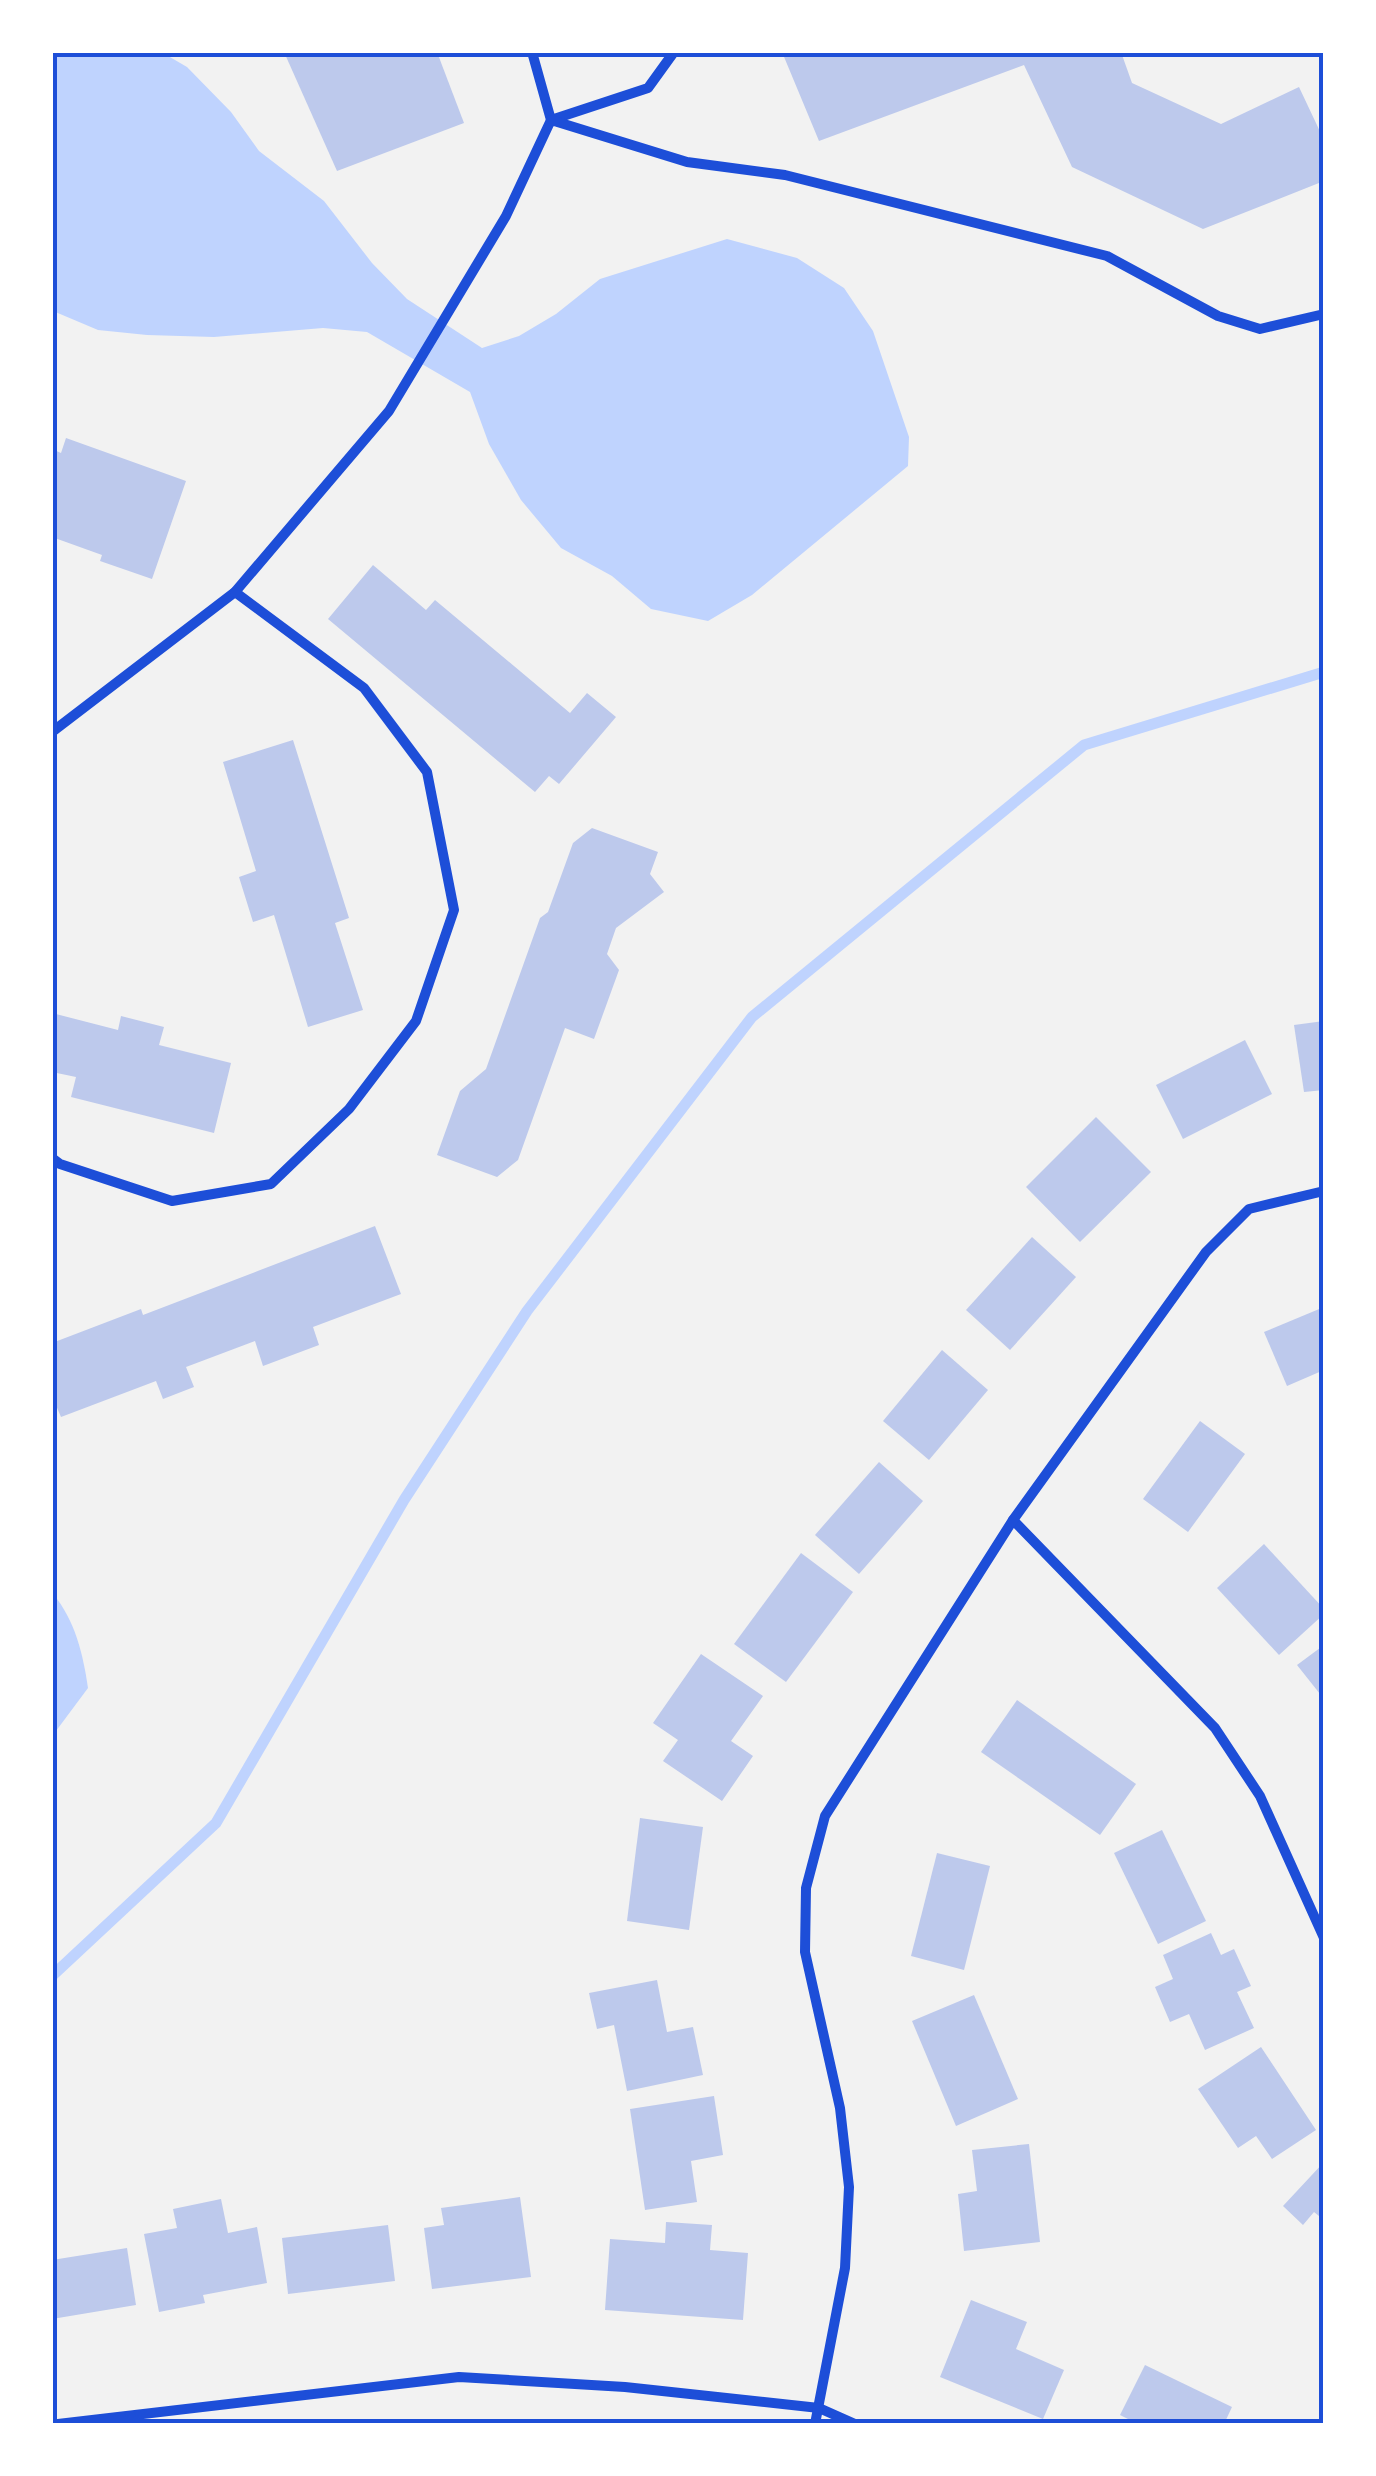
<svg xmlns="http://www.w3.org/2000/svg" width="1376" height="2476" viewBox="0 0 1376 2476" font-family="Barlow,sans-serif">
<rect width="100%" height="100%" fill="#f2f2f2"/>
<!-- water -->
<g fill="#bfd3fe">
<path d="M52,53H163L187,67L231,112L259,151L324,201L372,263L407,299L482,348L519,336L556,314L600,279L727,239L797,258L844,288L873,331L909,437L908,466L752,595L708,621L651,609L612,576L561,548L521,500L489,444L470,392L367,332L323,328L214,337L147,335L98,330L53,311Z"/>
<path d="M53,1594C75,1620 83,1654 88,1688L53,1735Z"/>
</g>
<g fill="none" stroke-linecap="round" stroke-linejoin="round">
<!-- stream -->
<path stroke="#bfd3fe" stroke-width="11" d="M52,1976L216,1823L404,1500L527,1311L752,1017L1084,745L1324,672"/>
</g>
<!-- building -->
<g fill="#bdc9ec">
<path d="M284,52H437L464,123L337,171Z"/>
<path d="M782,52H1121L1132,83L1221,124L1299,87L1324,140V181L1203,229L1072,167L1024,65L819,141Z"/>
<path d="M66,438L186,481L152,579L100,561L102,555L52,537V449L61,453Z"/>
<path d="M373,565L426,610L435,600L570,713L587,693L616,717L559,784L549,776L535,792L328,619Z"/>
<path d="M293,740L349,918L335,923L363,1010L308,1027L274,915L253,922L239,877L256,871L223,762Z"/>
<path d="M592,828L658,852L650,874L664,892L616,928L607,954L619,970L594,1039L565,1028L518,1160L497,1177L437,1155L460,1091L486,1069L540,918L548,912L573,843Z"/>
<path d="M52,1013L118,1030L121,1016L164,1027L159,1045L231,1063L214,1133L71,1097L76,1077L52,1072Z"/>
<path d="M1324,1021V1090L1304,1092L1294,1025Z"/>
<path d="M1245,1040L1272,1094L1183,1139L1156,1085Z"/>
<path d="M1096,1117L1151,1172L1080,1242L1026,1187Z"/>
<path d="M375,1226L401,1294L313,1327L319,1345L263,1366L255,1341L186,1367L194,1387L163,1399L156,1381L61,1417L52,1396V1343L141,1309L143,1315Z"/>
<path d="M1032,1237L1076,1277L1010,1350L966,1310Z"/>
<path d="M1324,1307V1370L1287,1386L1264,1332Z"/>
<path d="M942,1350L988,1390L929,1460L883,1421Z"/>
<path d="M1200,1421L1245,1454L1188,1532L1143,1499Z"/>
<path d="M879,1462L923,1501L859,1574L815,1535Z"/>
<path d="M1264,1544L1324,1609V1614L1279,1655L1217,1588Z"/>
<path d="M801,1553L853,1592L786,1682L734,1644Z"/>
<path d="M1324,1645V1699L1297,1665Z"/>
<path d="M701,1654L763,1696L731,1741L753,1756L722,1801L663,1761L678,1740L653,1723Z"/>
<path d="M1017,1700L1136,1784L1100,1835L981,1752Z"/>
<path d="M640,1818L703,1827L689,1930L627,1921Z"/>
<path d="M1162,1830L1206,1921L1158,1944L1114,1853Z"/>
<path d="M937,1853L990,1866L964,1970L911,1956Z"/>
<path d="M1211,1933L1221,1955L1234,1949L1251,1986L1237,1992L1254,2028L1205,2050L1189,2014L1170,2022L1155,1987L1173,1979L1163,1955Z"/>
<path d="M657,1980L667,2032L693,2027L703,2075L627,2091L614,2025L597,2029L589,1993Z"/>
<path d="M974,1995L1018,2099L956,2126L912,2021Z"/>
<path d="M1261,2047L1316,2130L1272,2159L1256,2136L1238,2148L1198,2089Z"/>
<path d="M714,2096L723,2155L691,2161L697,2202L645,2210L630,2109Z"/>
<path d="M1029,2144L1040,2242L964,2251L958,2194L977,2191L972,2150Z"/>
<path d="M1324,2162V2220L1314,2212L1303,2225L1283,2206Z"/>
<path d="M520,2197L531,2277L432,2289L424,2228L444,2225L441,2208Z"/>
<path d="M221,2199L228,2233L257,2227L267,2283L203,2295L205,2303L159,2312L144,2234L177,2228L173,2209Z"/>
<path d="M666,2222L712,2225L710,2250L748,2253L743,2320L605,2310L610,2239L665,2243Z"/>
<path d="M388,2225L395,2281L288,2294L282,2238Z"/>
<path d="M127,2248L136,2305L52,2319V2260Z"/>
<path d="M971,2300L1027,2322L1016,2349L1064,2370L1043,2419L940,2377Z"/>
<path d="M1145,2365L1232,2407L1224,2424H1138L1120,2415Z"/>
</g>
<g fill="none" stroke-linecap="round" stroke-linejoin="round">
<!-- minor -->
<g stroke="#1d4ed8" stroke-width="10">
<path d="M532,52L551,120L648,88L674,52"/>
<path d="M52,732L235,592L389,411L506,216L551,120L687,162L785,175L1107,256L1218,316L1260,329L1324,314"/>
<path d="M52,1158L60,1164L172,1201L271,1184L349,1109L416,1021L454,910L427,772L364,688L235,592"/>
<path d="M1013,1520L1215,1728L1260,1796L1324,1938"/>
<path d="M58,2424L459,2377L625,2387L819,2408L855,2424"/>
<path d="M815,2424L845,2268L849,2187L840,2108L805,1952L806,1888L825,1816L1013,1520L1206,1252L1249,1209L1324,1191"/>
</g>
</g>
<!-- border -->
<rect width="1376" height="2476" fill="none" stroke="#ffffff" stroke-width="110"/>
<rect x="55" y="55" width="1266" height="2366" fill="none" stroke="#1d4ed8" stroke-width="4"/>
</svg>
